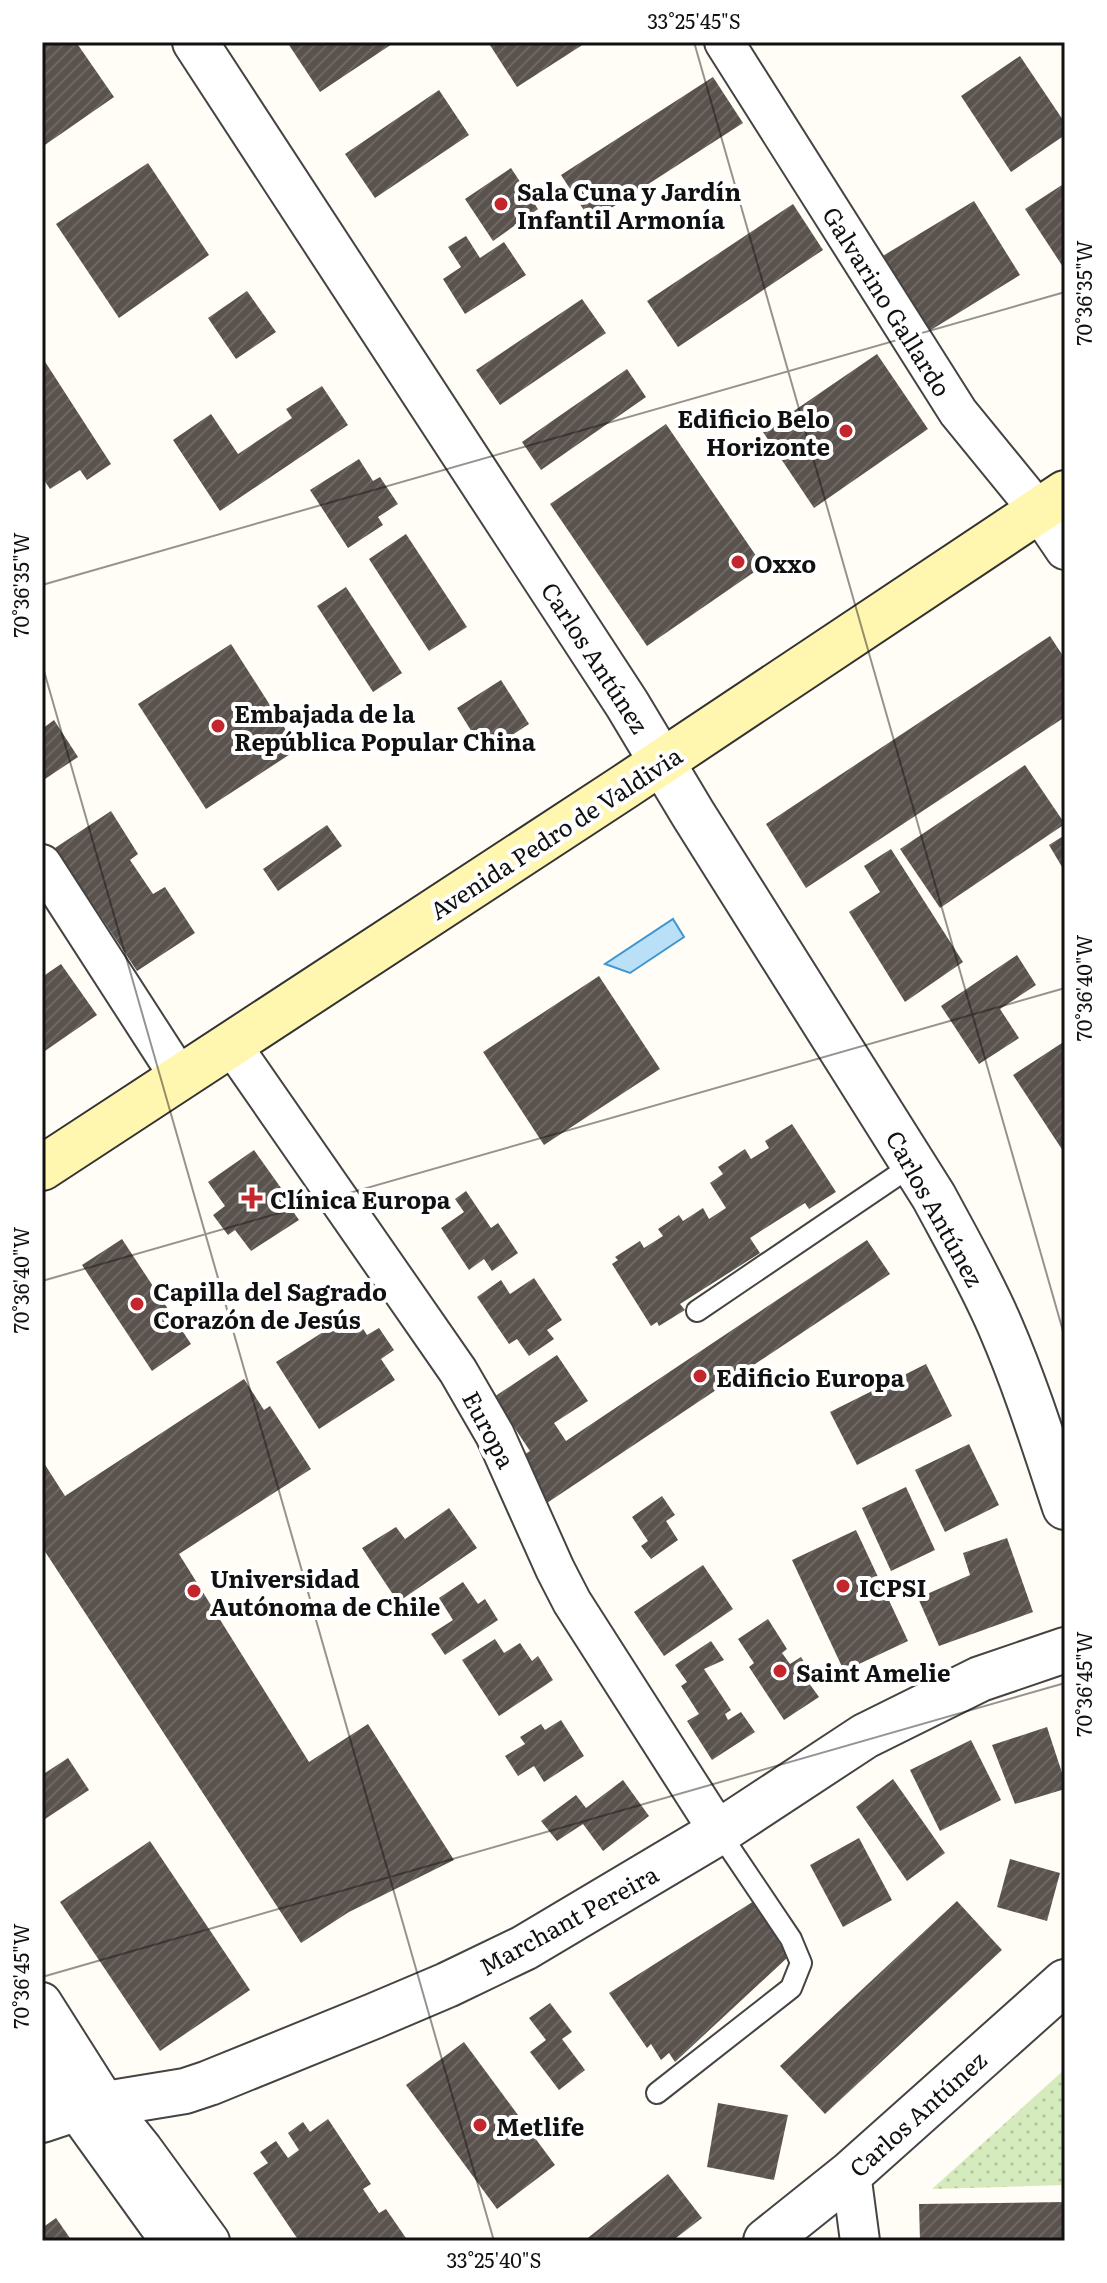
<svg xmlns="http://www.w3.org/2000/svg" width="1107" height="2283" viewBox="0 0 1107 2283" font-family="Literata,serif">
<defs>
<pattern id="garden-dots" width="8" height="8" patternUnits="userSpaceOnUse" patternTransform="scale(2)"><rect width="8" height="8" fill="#d5ebbd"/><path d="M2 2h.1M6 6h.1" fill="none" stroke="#b6c8a1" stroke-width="1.8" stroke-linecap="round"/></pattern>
<pattern id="building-hatch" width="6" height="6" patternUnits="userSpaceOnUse" patternTransform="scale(2)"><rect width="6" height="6" fill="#5a524d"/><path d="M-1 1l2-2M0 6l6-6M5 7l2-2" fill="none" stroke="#6d6662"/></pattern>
</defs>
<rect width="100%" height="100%" fill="#fffdf5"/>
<!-- garden -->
<path fill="url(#garden-dots)" d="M1065,2069V2185L932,2189Z"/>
<!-- water -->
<path fill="#b9e0f7" stroke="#3f96cf" stroke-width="2" d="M673,919L684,937L630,973L605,964Z"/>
<!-- building -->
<g fill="url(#building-hatch)">
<path d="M42,42H76L114,97L42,147Z"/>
<path d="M287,42H395L320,92Z"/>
<path d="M488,42H587L517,87Z"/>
<path d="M1020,56L1065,123V135L1011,172L961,96Z"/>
<path d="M713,77L743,123L591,221L561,175Z"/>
<path d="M439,90L469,135L375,198L345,154Z"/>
<path d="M148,163L209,255L119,318L56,224Z"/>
<path d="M511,168L538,209L493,241L465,199Z"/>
<path d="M1065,183V270L1025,209Z"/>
<path d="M974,201L1020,275L926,333L881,257Z"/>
<path d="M793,204L823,250L678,347L647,301Z"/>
<path d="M466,236L480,258L504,242L526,275L465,314L443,279L461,267L448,247Z"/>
<path d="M247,291L276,332L236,359L208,318Z"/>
<path d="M582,299L606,333L500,405L476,370Z"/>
<path d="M877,354L928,429L814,508L763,432Z"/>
<path d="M42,357L111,464L87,480L80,470L50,489L42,477Z"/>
<path d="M627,369L646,397L541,470L522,442Z"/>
<path d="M322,386L348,425L220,511L173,440L211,414L238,454L292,418L286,409Z"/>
<path d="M666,424L763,566L647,646L550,504Z"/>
<path d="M359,459L373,481L380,477L398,504L378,517L383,525L348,548L310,490Z"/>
<path d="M406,534L467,627L429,651L369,559Z"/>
<path d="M346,587L402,673L373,692L317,606Z"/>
<path d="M1050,636L1065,659V717L806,888L766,824Z"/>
<path d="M231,644L298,749L206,809L138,704Z"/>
<path d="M501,680L529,724L485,753L457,708Z"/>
<path d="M54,720L78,757L42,781V729Z"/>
<path d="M1025,765L1065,824L940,908L900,849Z"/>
<path d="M111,811L138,854L130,860L153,894L165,887L195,933L137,971L55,848Z"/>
<path d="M327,825L342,846L278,891L263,869Z"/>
<path d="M1065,835V872L1049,845Z"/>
<path d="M891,849L963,962L905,1002L849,912L880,892L864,866Z"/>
<path d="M1017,955L1036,985L1000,1009L1019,1038L979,1064L941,1006Z"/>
<path d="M61,964L97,1015L42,1053L44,1011L42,977Z"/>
<path d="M599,976L660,1069L544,1145L483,1052Z"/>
<path d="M1065,1041V1154L1013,1075Z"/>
<path d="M792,1124L836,1192L809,1209L805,1203L750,1238L760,1253L680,1304L685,1310L659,1326L657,1322L651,1326L612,1264L618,1260L615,1257L640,1241L644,1248L663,1236L658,1229L679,1215L683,1221L703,1208L709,1219L726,1208L710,1183L723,1174L718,1167L745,1149L751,1159L769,1148L765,1141Z"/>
<path d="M254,1150L281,1188L278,1190L299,1220L251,1251L235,1230L228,1235L213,1215L225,1206L208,1182Z"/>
<path d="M466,1191L491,1228L498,1223L518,1253L492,1271L484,1259L469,1270L441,1228L464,1212L455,1199Z"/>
<path d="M122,1239L191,1344L152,1371L82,1265Z"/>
<path d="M867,1240L890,1274L544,1505L515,1460L530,1451L494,1397L557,1355L588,1401L554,1423L566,1441Z"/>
<path d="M534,1278L562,1320L547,1330L554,1339L529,1356L517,1339L509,1344L477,1297L501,1280L510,1294Z"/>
<path d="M353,1313L367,1335L379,1328L394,1350L381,1359L395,1380L319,1429L276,1362Z"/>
<path d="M926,1364L952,1416L857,1465L830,1412Z"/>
<path d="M244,1379L264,1410L270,1406L311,1469L179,1554L309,1762L368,1724L454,1860L349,1912L301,1943L42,1547V1460L65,1496Z"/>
<path d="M969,1444L999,1505L945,1532L915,1470Z"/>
<path d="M906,1487L935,1550L891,1571L862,1508Z"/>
<path d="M662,1496L675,1515L666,1521L678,1540L651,1559L641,1546L648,1541L632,1517Z"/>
<path d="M449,1508L477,1548L398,1602L362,1548L396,1527L405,1539Z"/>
<path d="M856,1530L908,1641L844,1671L792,1560Z"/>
<path d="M1007,1538L1033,1612L939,1646L918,1598L970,1575L963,1553Z"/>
<path d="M703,1565L733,1609L664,1656L634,1612Z"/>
<path d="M463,1582L478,1604L485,1599L498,1620L445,1655L431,1634L453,1620L439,1598Z"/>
<path d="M768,1619L787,1649L782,1653L790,1664L801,1657L812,1675L806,1679L819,1697L784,1720L749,1667L754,1663L738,1639Z"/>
<path d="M495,1639L504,1653L520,1643L532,1661L538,1656L553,1680L499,1716L462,1660Z"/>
<path d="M711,1641L724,1660L704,1669L731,1710L725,1714L728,1720L741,1712L755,1732L712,1760L687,1721L699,1714L681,1686L687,1682L675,1665Z"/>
<path d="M561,1720L584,1756L544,1782L534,1766L518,1776L505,1756L525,1744L520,1737L541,1724L545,1730Z"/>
<path d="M1047,1727L1065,1782V1789L1015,1804L992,1745Z"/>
<path d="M971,1740L1001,1800L940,1831L910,1770Z"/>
<path d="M68,1758L89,1790L42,1821V1775Z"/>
<path d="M893,1779L945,1853L907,1881L856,1807Z"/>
<path d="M623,1780L649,1816L603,1851L583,1824L557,1841L541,1821L576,1795L586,1808Z"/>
<path d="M859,1838L892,1900L843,1927L810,1865Z"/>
<path d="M150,1841L250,1990L160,2051L60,1902Z"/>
<path d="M1010,1859L1060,1873L1047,1921L997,1907Z"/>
<path d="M754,1901L788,1957L675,2062L669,2053L661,2060L651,2044L647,2048L609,1993Z"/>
<path d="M957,1901L1002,1950L825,2114L780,2066Z"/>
<path d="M550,2003L572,2032L562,2039L585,2070L559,2090L530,2052L546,2040L529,2018Z"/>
<path d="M464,2042L555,2165L497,2209L406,2085Z"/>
<path d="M718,2103L788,2115L774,2180L707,2167Z"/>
<path d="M328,2119L371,2184L363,2189L379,2213L386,2209L408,2241H299L253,2173L268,2163L260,2152L276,2141L288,2158L299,2150L288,2133L303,2122L310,2132Z"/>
<path d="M668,2174L702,2218L672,2241H584Z"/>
<path d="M1065,2202V2241H920L919,2204Z"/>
<path d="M56,2218L72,2241H42V2228Z"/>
</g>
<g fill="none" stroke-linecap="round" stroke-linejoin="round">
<defs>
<g id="service">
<path d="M697,1311L914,1164"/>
<path d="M657,2093L791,1988L801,1963L791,1939L719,1832"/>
</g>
<g id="minor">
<path d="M724,42L958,412L1038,510L1065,550"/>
<path d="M42,864L180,1078"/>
<path d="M231,1044L458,1371L495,1435L555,1569L572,1602L719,1832"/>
<path d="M42,2002L106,2103L143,2149L210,2241"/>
<path d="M42,2059L75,2109L170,2241"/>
<path d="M851,2173L860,2241"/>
</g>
<g id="tertiary">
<path d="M195,42L627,704L693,814L934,1197C957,1240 982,1283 1001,1328C1026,1386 1045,1447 1065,1507"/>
<path d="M42,2120L75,2109L185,2091L209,2083L374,2016L447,1985L524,1948L719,1832L865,1736L980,1679L1065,1650"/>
<path d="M766,2241L851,2173L1065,1982"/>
</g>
<path id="secondary" d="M42,1168L624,787L1065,493"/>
</defs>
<!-- service casing -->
<use href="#service" stroke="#444" stroke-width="24"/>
<!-- minor casing -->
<use href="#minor" stroke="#444" stroke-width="42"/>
<!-- tertiary casing -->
<use href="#tertiary" stroke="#444" stroke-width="48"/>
<!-- secondary casing -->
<use href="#secondary" stroke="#333" stroke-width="48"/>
<!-- service -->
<use href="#service" stroke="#fff" stroke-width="20"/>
<!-- minor -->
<use href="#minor" stroke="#fff" stroke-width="38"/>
<!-- tertiary -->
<use href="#tertiary" stroke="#fff" stroke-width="44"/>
<!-- secondary -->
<use href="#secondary" stroke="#fff6b0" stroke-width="44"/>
</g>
<!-- ticks -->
<path fill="none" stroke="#111" stroke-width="2" stroke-opacity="0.45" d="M694,42L1065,1338M42,585L1065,292M42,664L494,2241M42,1281L1065,988M42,1977L1065,1683"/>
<!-- markers -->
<g fill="#c4262e" stroke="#fff" stroke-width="3">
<circle cx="501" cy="204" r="8"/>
<circle cx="846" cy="431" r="8"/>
<circle cx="738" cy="562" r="8"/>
<circle cx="218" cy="726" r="8"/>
<path d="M248 1186h8v8h8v8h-8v8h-8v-8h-8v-8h8z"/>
<circle cx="137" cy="1304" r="8"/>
<circle cx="700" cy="1376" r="8"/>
<circle cx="843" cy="1586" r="8"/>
<circle cx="194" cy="1591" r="8"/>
<circle cx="780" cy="1671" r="8"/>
<circle cx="480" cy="2125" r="8"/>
</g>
<g text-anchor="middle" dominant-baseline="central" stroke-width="8" stroke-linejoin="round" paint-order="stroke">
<!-- poi labels -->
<g font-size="24" font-weight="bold" fill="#111" stroke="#fff" text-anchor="start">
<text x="517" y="190">Sala Cuna y Jardín<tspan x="517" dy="28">Infantil Armonía</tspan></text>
<text x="830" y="417" text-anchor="end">Edificio Belo<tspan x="830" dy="28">Horizonte</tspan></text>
<text x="754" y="562">Oxxo</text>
<text x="234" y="712">Embajada de la<tspan x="234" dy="28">República Popular China</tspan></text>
<text x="270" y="1198">Clínica Europa</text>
<text x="153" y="1290">Capilla del Sagrado<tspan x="153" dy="28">Corazón de Jesús</tspan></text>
<text x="716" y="1376">Edificio Europa</text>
<text x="210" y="1577">Universidad<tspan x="210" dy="28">Autónoma de Chile</tspan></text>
<text x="859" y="1586">ICPSI</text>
<text x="796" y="1671">Saint Amelie</text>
<text x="496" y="2125">Metlife</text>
</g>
<!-- street labels -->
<g font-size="24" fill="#111" stroke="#fff">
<text transform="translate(888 301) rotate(58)">Galvarino Gallardo</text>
<text transform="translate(596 657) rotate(57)">Carlos Antúnez</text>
<text transform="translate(555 832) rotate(-33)">Avenida Pedro de Valdivia</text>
<text transform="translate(936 1208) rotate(61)">Carlos Antúnez</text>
<text transform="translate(490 1429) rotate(62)">Europa</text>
<text transform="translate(568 1919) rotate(-29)">Marchant Pereira</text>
<text transform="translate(917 2113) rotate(-42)">Carlos Antúnez</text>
</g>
</g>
<!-- border -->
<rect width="1107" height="2283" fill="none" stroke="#ffffff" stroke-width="88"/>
<rect x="44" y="44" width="1019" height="2195" fill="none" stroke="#111" stroke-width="3"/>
<g font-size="20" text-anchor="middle" fill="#111">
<text x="694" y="29">33°25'45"S</text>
<text transform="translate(1085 293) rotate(-90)" y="7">70°36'35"W</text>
<text transform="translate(22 585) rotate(-90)" y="7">70°36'35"W</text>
<text transform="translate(1085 988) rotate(-90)" y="7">70°36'40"W</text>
<text transform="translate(22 1280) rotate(-90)" y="7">70°36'40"W</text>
<text transform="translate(1085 1684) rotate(-90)" y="7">70°36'45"W</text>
<text transform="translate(22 1976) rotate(-90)" y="7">70°36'45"W</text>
<text x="494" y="2268">33°25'40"S</text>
</g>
</svg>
